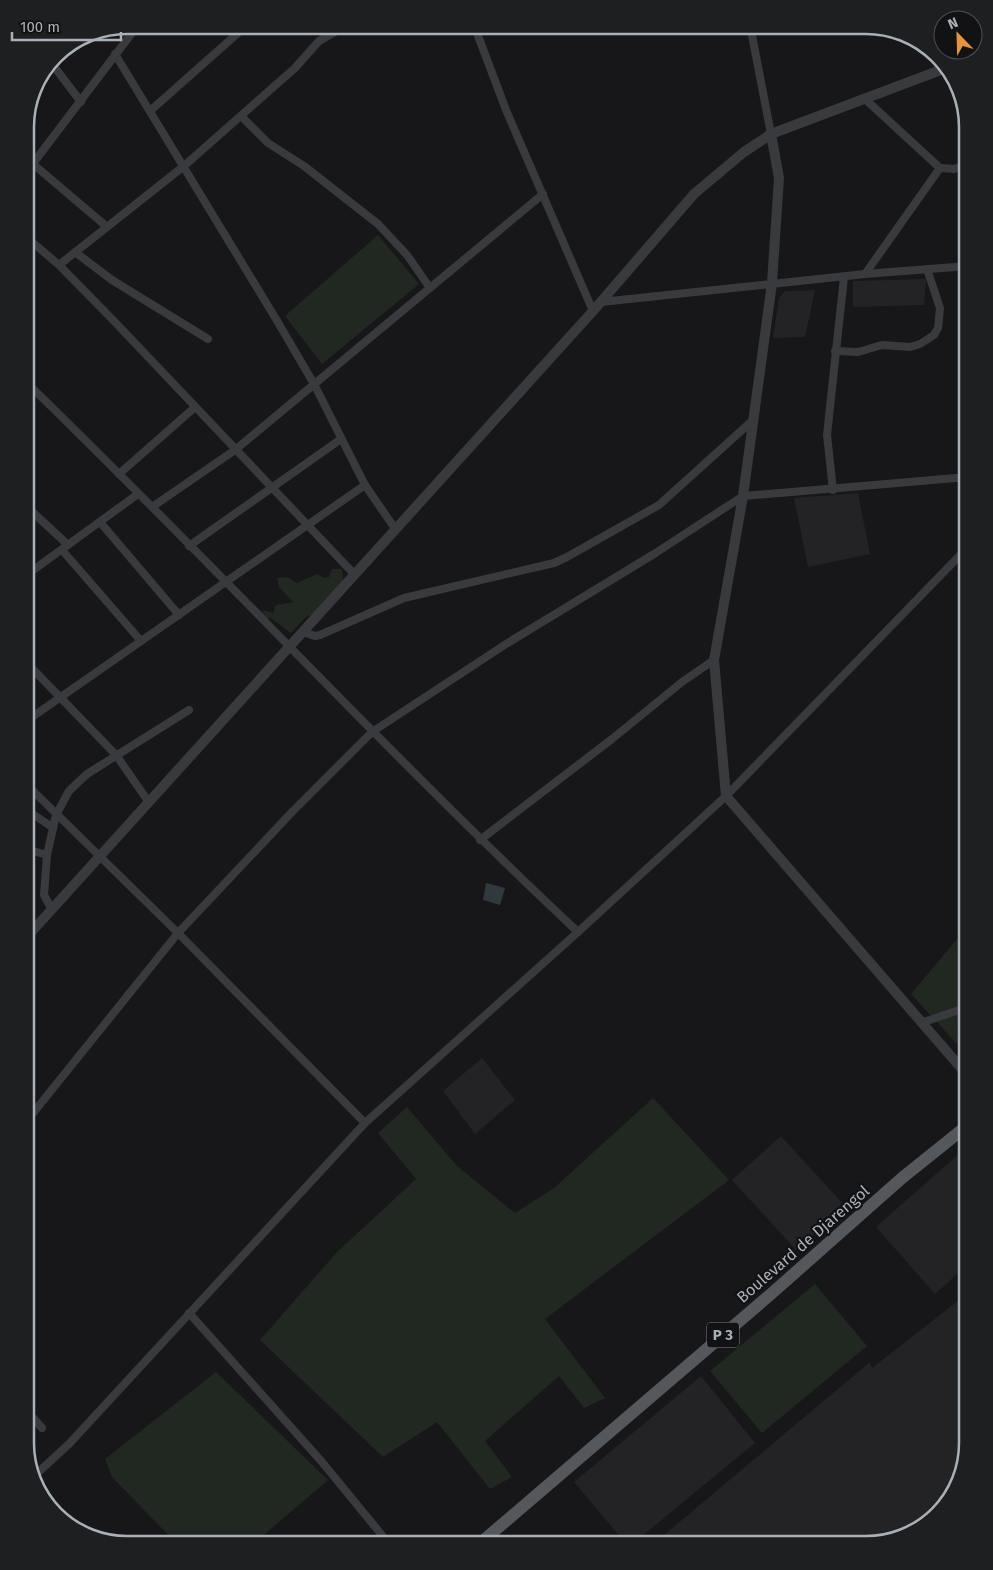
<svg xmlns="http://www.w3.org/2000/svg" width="993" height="1570" viewBox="0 0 993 1570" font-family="'Fira Sans',sans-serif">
<rect width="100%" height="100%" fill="#171719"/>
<!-- built -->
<g fill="#232325">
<path d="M926,279L924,305L853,307V281Z"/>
<path d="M815,290L805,337L773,338L779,298L785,291Z"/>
<path d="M858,493L870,554L808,567L794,498Z"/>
<path d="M482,1058L515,1100L475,1134L443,1091Z"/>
<path d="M781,1136L845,1206L796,1250L732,1180Z"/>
<path d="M968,1146V1264L935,1294L876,1227Z"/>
<path d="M968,1293V1444L954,1495L912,1534L867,1545H652L870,1362L872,1368Z"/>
<path d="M701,1376L755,1443L631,1545H627L574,1482Z"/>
</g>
<!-- green -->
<g fill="#212821">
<path d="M378,235L419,284L322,364L285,316Z"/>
<path d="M332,569H342L344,586L320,613L306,617L291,633L271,618H262L263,610L273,613L276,605L293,602L279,587L277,578L287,577L297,583L317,574L324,578L329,577Z"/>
<path d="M968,926V1056L911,994Z"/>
<path d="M653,1098L729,1180L545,1319L605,1398L584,1408L559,1376L485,1441L512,1477L490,1489L437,1422L383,1457L260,1340L337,1252L416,1179L378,1133L407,1107L457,1166L515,1213L554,1188Z"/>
<path d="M815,1284L867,1346L762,1433L710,1371Z"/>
<path d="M216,1372L328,1480L252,1545H178L112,1477L105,1459Z"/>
</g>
<!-- water -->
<path fill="#303a3e" d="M486,883L505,888L500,905L483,900Z"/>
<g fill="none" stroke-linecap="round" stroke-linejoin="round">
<!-- minor -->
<g stroke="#383a3d" stroke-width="8">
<path d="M474,25L506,110L593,311"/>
<path d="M750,25L771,134"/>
<path d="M115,54L276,319L314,384L365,485L396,530"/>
<path d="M50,61L81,102"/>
<path d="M865,99L940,168L954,169L968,164"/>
<path d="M150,111L247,25"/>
<path d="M241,116L268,143L304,166L378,224L407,255L430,288"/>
<path d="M33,164L106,226"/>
<path d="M25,174L138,25"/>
<path d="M25,236L59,265L113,320L355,575"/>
<path d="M75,252L112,280L208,339"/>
<path d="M59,265L184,166L295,68L319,41L347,25"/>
<path d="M865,274L940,168"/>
<path d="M601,302L865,274L968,266"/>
<path d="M835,351L858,352L882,345L910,347L920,344L934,335L938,328L940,308L927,269"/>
<path d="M25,381C212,562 388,754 578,932"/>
<path d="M119,474L194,408"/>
<path d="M833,490L827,435L844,277"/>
<path d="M25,505L68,545"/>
<path d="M152,507L235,450L543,194"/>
<path d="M100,522L179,615"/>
<path d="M189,546L341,439"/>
<path d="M62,550L141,641"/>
<path d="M25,576L138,494"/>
<path d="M303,632L315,636L320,635L404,598L554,563L567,557L659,505L752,421"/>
<path d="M25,661L116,755L148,801"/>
<path d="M25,722L365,485"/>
<path d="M25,783L178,933L365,1123"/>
<path d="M25,809L52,827"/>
<path d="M480,840L612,739L682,682L714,660"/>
<path d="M25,843L33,851L47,855"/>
<path d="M51,908L44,895L47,855L56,815L69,791L87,774L189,710"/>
<path d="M921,1023L968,1007"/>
<path d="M25,1123L178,933L292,812L372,732L506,644L654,554L743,496L968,477"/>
<path d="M189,1313L322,1462L390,1545"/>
<path d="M25,1409L42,1428"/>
<path d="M33,1477L69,1444L365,1123L578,932L726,796L968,547"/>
</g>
<!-- tertiary -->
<g stroke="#383a3d" stroke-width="10">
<path d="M771,134L779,178L772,283L743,496L714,660L726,796L968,1076"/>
<path d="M25,939L593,311L694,194L744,152L771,134L946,68"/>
</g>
<!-- primary -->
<path stroke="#54575c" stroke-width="12" d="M478,1545L771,1294L902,1178L968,1125"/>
</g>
<g text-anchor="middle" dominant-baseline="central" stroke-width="4.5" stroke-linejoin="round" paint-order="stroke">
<!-- shield labels -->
<rect fill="#121214" stroke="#7c8187" stroke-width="1" x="707" y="1322.5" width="32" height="25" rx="4"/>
<g font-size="15" font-weight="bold" fill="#aab0b8">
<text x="723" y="1335">P 3</text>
</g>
<!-- street labels -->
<g font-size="16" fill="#aab0b8" stroke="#121214">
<text transform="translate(803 1244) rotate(-41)">Boulevard de Djarengol</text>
</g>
</g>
<!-- crop -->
<path d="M0 0H993V1570H0ZM127 34H866A93 93 0 0 1 959 127V1443A93 93 0 0 1 866 1536H127A93 93 0 0 1 34 1443V127A93 93 0 0 1 127 34Z" fill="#1e1f21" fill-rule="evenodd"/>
<path fill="none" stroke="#aab0b8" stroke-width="2.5" d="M127 34H866A93 93 0 0 1 959 127V1443A93 93 0 0 1 866 1536H127A93 93 0 0 1 34 1443V127A93 93 0 0 1 127 34Z"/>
<!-- north arrow -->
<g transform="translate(958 35) rotate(337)"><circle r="24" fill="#121214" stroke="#4f5156"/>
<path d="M0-4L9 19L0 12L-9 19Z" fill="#e69341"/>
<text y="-8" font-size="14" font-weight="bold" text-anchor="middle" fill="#aab0b8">N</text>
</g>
<!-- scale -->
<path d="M12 32v8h109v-8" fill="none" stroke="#aab0b8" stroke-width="2.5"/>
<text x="20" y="32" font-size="15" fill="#aab0b8" stroke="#121214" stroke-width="4" paint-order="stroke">100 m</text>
</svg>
